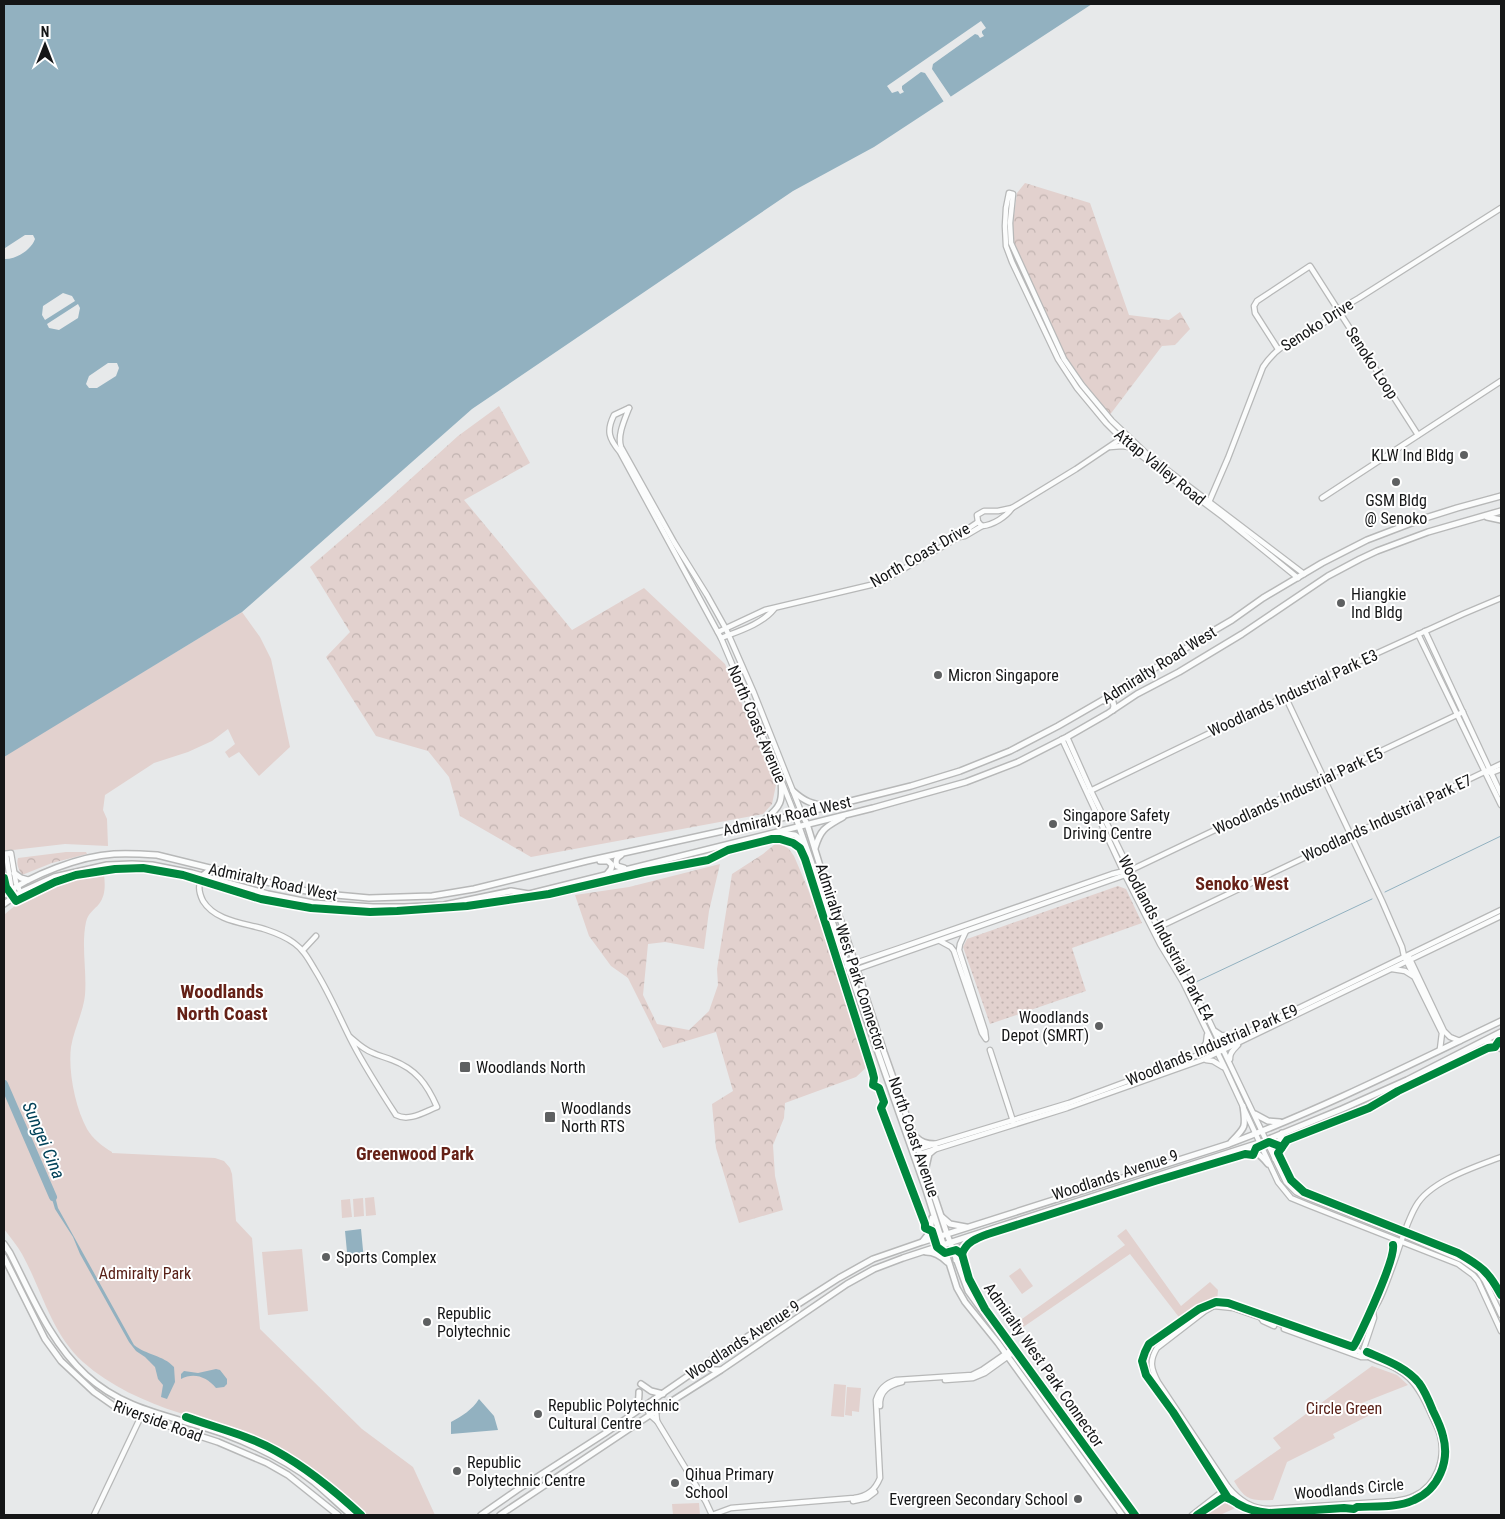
<svg xmlns="http://www.w3.org/2000/svg" width="1505" height="1519" viewBox="0 0 1505 1519" font-family="'Roboto Condensed',sans-serif">
<defs>
<pattern id="grass-dots" width="8" height="8" patternUnits="userSpaceOnUse" patternTransform="scale(1.25)"><rect width="8" height="8" fill="#e2d1ce"/><path d="M2 2h.1M6 6h.1" fill="none" stroke="#c1b3b0" stroke-width="1.8" stroke-linecap="round"/></pattern>
<pattern id="forest-crowns" width="20" height="18" patternUnits="userSpaceOnUse" patternTransform="scale(1.25)"><rect width="20" height="18" fill="#e2d1ce"/><path d="M2 6a3 3 0 1 1 6 0M12 15a3 3 0 1 1 6 0" fill="none" stroke="#c1b3b0"/></pattern>
</defs>
<rect width="100%" height="100%" fill="#e7e9ea"/>
<!-- grass -->
<path fill="url(#grass-dots)" d="M1118,886L1126,889L1142,923L1072,948L1086,991L990,1024L963,947L967,939Z"/>
<!-- forest -->
<g fill="url(#forest-crowns)">
<path d="M1025,183L1090,203L1129,315L1169,320L1180,312L1190,329L1175,345L1162,346L1109,416L1063,354L1011,238L1017,193Z"/>
<path d="M499,406L530,463L464,500L572,630L644,588L725,664L776,785L772,804L763,814L531,857L460,816L449,777L428,751L376,736L326,657L350,632L310,567L384,503L458,436Z"/>
<path d="M775,844H781L789,849L794,856L808,889L870,1064L856,1077L785,1103L784,1118L773,1145L775,1176L783,1210L739,1223L716,1148L712,1104L733,1091L716,1032L663,1048L628,978L611,966L589,936L575,895L629,887L720,864L709,911L704,949L665,942L648,944L643,995L657,1024L689,1030L709,1011L718,985L717,969L732,874L763,854Z"/>
<path d="M66,852H86L87,854L52,863L22,875C19,870 16,864 18,858Z"/>
</g>
<!-- green -->
<g fill="#e2d1ce">
<path d="M242,612L260,637L271,659L290,747L259,776L239,752L229,758L225,752L235,744L228,729L212,741L188,752L154,763L105,795L103,810L107,819L108,846L65,844L4,851V756Z"/>
<path d="M88,874H104C105,884 106,895 99,904C94,910 88,913 86,922C81,946 87,971 85,995C83,1013 74,1029 71,1047C68,1071 75,1107 87,1129C92,1138 103,1147 112,1152V1153L215,1158L224,1161L230,1168L232,1174L236,1221L252,1238L260,1329L362,1429L413,1467L435,1515H363C323,1480 281,1448 231,1429C214,1422 197,1418 180,1413C145,1402 110,1386 83,1362C51,1333 42,1290 22,1254C17,1245 10,1237 4,1229V915C28,893 57,882 88,874Z"/>
<path d="M374,1197L376,1215L366,1216L365,1198Z"/>
<path d="M363,1198L364,1216L354,1217L353,1199Z"/>
<path d="M350,1199L352,1217L342,1218L341,1200Z"/>
<path d="M1126,1229L1181,1306L1210,1282L1218,1290L1217,1302L1210,1303L1182,1321L1130,1254L1016,1332L1012,1326L1125,1245L1117,1236Z"/>
<path d="M302,1249L308,1311L268,1315L262,1252Z"/>
<path d="M1020,1268L1033,1286L1022,1294L1009,1276Z"/>
<path d="M1372,1366L1397,1375L1408,1385L1362,1403L1368,1416L1333,1434L1335,1438L1287,1462L1273,1500C1251,1501 1245,1500 1234,1481L1281,1448L1273,1438Z"/>
<path d="M834,1384L846,1385L844,1417L831,1416Z"/>
<path d="M847,1387L861,1388L859,1412L852,1411V1416L845,1415Z"/>
<path d="M1232,1491L1242,1505L1220,1515H1209L1204,1510Z"/>
<path d="M699,1503L700,1515H673L672,1504Z"/>
</g>
<!-- water -->
<g fill="#92b1c0" fill-rule="evenodd">
<path d="M4,4H1092L874,147L793,191L472,409L242,612L4,757V256L5,259C17,259 31,250 35,239L33,235H25L5,248L4,252ZM63,293L72,296L75,301L45,320L42,315L43,306ZM78,304L80,308L78,318L59,330L49,328L47,324ZM108,363H117L119,368L116,376L97,388H89L86,384L89,376Z"/>
<path d="M53,1188L58,1208L134,1345C146,1355 163,1355 174,1367L175,1382L167,1399L161,1397L163,1385L158,1379L155,1367L145,1357L136,1351L129,1342L80,1254L73,1237L55,1209L49,1189Z"/>
<path d="M361,1229L364,1261L348,1263L345,1231Z"/>
<path d="M216,1369L220,1370L227,1379V1384L224,1387L216,1388C207,1377 194,1372 181,1379V1374L184,1371L198,1373Z"/>
<path d="M479,1399L494,1416L498,1430L451,1434V1422C462,1416 472,1410 479,1399Z"/>
</g>
<!-- pier -->
<path fill="#e7e9ea" d="M981,21L986,28L982,31V33L984,36L980,38L978,35L975,34L933,64L932,69L951,97L944,102L925,73L921,72L902,86V89L904,92L900,94L898,91L892,93L887,86Z"/>
<g fill="none" stroke-linecap="round" stroke-linejoin="round">
<!-- stream -->
<g stroke="#92b1c0" stroke-width="1">
<path d="M1385,892L1501,836"/>
<path d="M1196,982L1372,899"/>
</g>
<!-- river -->
<path stroke="#92b1c0" stroke-width="8" d="M4,1084L53,1197"/>
<defs>
<g id="minor">
<path d="M1278,349L1255,313L1254,306L1257,301L1310,266L1418,435"/>
<path d="M629,408L614,415C606,431 609,439 620,452L721,638L781,780L795,815"/>
<path d="M629,408C625,419 617,435 621,447L674,542L707,595L726,629L754,693L802,814"/>
<path d="M1110,447L1122,446L1129,447"/>
<path d="M1322,498L1501,381"/>
<path d="M1209,502L1228,458L1263,367C1280,341 1306,334 1330,319C1334,317 1336,314 1339,311C1345,306 1352,302 1359,298L1501,208"/>
<path d="M978,522L982,526C993,525 1006,517 1012,508L1076,469L1122,438"/>
<path d="M978,522L977,515L984,511H998L1012,508"/>
<path d="M959,537L965,536L982,526"/>
<path d="M1298,578L1223,517L1131,448L1106,423L1077,388L1058,359L1012,262L1006,246L1005,226L1006,208L1009,193L1013,194L1010,223L1011,243L1064,359L1082,385L1112,421L1149,456L1304,574"/>
<path d="M1425,631L1501,794"/>
<path d="M718,632L765,610L879,583L959,537L963,532L978,522"/>
<path d="M1418,634L1501,805"/>
<path d="M721,638C739,631 762,624 774,609"/>
<path d="M1285,696L1382,901L1402,947L1404,956L1442,1033L1440,1049"/>
<path d="M1067,737L1091,791L1158,928L1205,1012L1286,1182L1296,1192L1304,1196L1408,1237L1462,1260L1479,1272L1485,1281L1501,1315"/>
<path d="M1062,739L1125,875L1160,944L1183,982L1226,1070L1278,1182L1291,1198L1308,1205L1458,1264L1473,1275L1478,1281L1501,1331"/>
<path d="M1489,772L1491,773L1501,769"/>
<path d="M1090,791L1338,671L1463,614L1501,598"/>
<path d="M4,854L11,853L16,883L19,889"/>
<path d="M6,854L11,886L16,895"/>
<path d="M200,883C198,889 200,895 203,901C216,922 246,923 267,930C276,933 286,937 294,943C304,950 309,960 315,970C330,994 340,1019 353,1044C366,1069 381,1092 396,1115C409,1122 424,1112 437,1107C427,1084 416,1069 392,1060C385,1057 379,1056 373,1053C364,1050 357,1043 350,1037"/>
<path d="M1157,928L1501,764"/>
<path d="M940,941L951,947L954,951L982,1033L986,1039L985,1031L959,950L960,944L966,931"/>
<path d="M303,950L316,936"/>
<path d="M1409,957L1444,1031L1450,1037L1460,1041"/>
<path d="M847,966L900,948L1112,874L1133,869L1463,712"/>
<path d="M1392,969L1405,971L1413,976"/>
<path d="M849,972L1128,874"/>
<path d="M1215,1031L1221,1035L1237,1036"/>
<path d="M1484,1041L1492,1043L1501,1049"/>
<path d="M990,1050L1013,1121"/>
<path d="M1200,1052L1206,1043L1207,1035"/>
<path d="M1230,1059C1229,1053 1234,1049 1238,1045"/>
<path d="M1206,1060L1213,1061L1223,1067"/>
<path d="M915,1150L1069,1103L1198,1055L1301,1007L1501,910"/>
<path d="M917,1155L1067,1108L1202,1060L1501,916"/>
<path d="M1214,1306L1233,1308L1356,1350C1360,1352 1364,1355 1369,1357C1385,1365 1395,1365 1409,1378C1419,1388 1425,1401 1431,1414C1434,1421 1438,1428 1440,1435C1446,1458 1437,1486 1414,1496C1408,1499 1402,1500 1395,1501L1270,1509C1252,1509 1240,1501 1228,1487L1158,1382C1151,1369 1149,1361 1157,1348L1205,1311Z"/>
<path d="M1261,1318L1263,1321L1274,1326"/>
<path d="M1284,1329L1361,1357H1367"/>
<path d="M1354,1354L1369,1316C1380,1303 1386,1284 1392,1268C1400,1247 1405,1225 1416,1206C1430,1181 1475,1167 1501,1157"/>
<path d="M1362,1354L1374,1318L1373,1312"/>
<path d="M945,1380L973,1378L985,1373L1010,1355"/>
<path d="M650,1402L656,1411L657,1421"/>
<path d="M645,1406L650,1415L657,1421L706,1502L712,1515"/>
<path d="M880,1406C879,1391 889,1385 902,1382"/>
<path d="M853,1501L867,1498L875,1492"/>
<path d="M1351,1504V1515"/>
<path d="M94,1515L144,1410"/>
<path d="M712,1515L731,1508L854,1498C868,1496 875,1490 880,1478L876,1400C879,1390 886,1383 896,1380L972,1375L982,1370L1008,1352"/>
<path d="M1192,1515L1228,1487"/>
</g>
<g id="major">
<path d="M1487,517L1501,520"/>
<path d="M1104,701L1109,700L1113,702L1114,706L1113,710"/>
<path d="M793,791C805,802 812,804 828,806"/>
<path d="M802,814L807,824L820,866L843,927L884,1052L925,1168L947,1234L968,1291L1130,1515"/>
<path d="M795,815L926,1190L957,1288L965,1302L998,1343L1122,1515"/>
<path d="M764,820C781,807 783,801 781,780"/>
<path d="M779,833L795,835L803,841"/>
<path d="M815,848C821,828 826,827 843,817"/>
<path d="M621,855C616,858 615,861 617,866L624,868"/>
<path d="M600,861H608L612,865L611,869L607,874"/>
<path d="M14,873L21,878L28,880"/>
<path d="M200,883L202,876L211,869"/>
<path d="M4,895C31,875 80,856 114,854C128,853 143,854 157,855L295,889L325,894L369,898L432,896L474,889L587,861L795,815L911,786L960,771L1010,751L1058,726L1129,685L1203,637L1232,620L1263,598L1322,563L1367,540L1422,519L1457,508L1501,496"/>
<path d="M4,904L21,892L54,877L107,865L132,864L152,865L192,873L268,894L313,903L373,907H405L444,905L511,891L529,894L873,808L966,782L1018,762L1067,737L1107,714L1137,694L1179,672L1242,634L1328,576L1360,559L1377,551L1428,532L1501,511"/>
<path d="M1255,1114L1268,1121L1280,1122"/>
<path d="M915,1136C921,1142 926,1144 935,1144"/>
<path d="M1231,1142C1246,1127 1246,1127 1243,1106"/>
<path d="M1242,1151C1255,1150 1260,1154 1268,1164"/>
<path d="M1275,1159L1278,1144L1282,1133"/>
<path d="M926,1167L929,1154L936,1148"/>
<path d="M942,1217L950,1224L966,1227"/>
<path d="M923,1241L930,1232L932,1218"/>
<path d="M4,1244L10,1253C32,1296 50,1342 86,1375C126,1412 175,1416 224,1434C256,1446 287,1461 314,1482C327,1493 338,1504 351,1515"/>
<path d="M926,1252C934,1252 941,1256 947,1262"/>
<path d="M4,1257L45,1339L61,1361L94,1392L114,1406L141,1417L218,1442L267,1463L288,1475L338,1515"/>
<path d="M956,1260L960,1249L970,1237"/>
<path d="M712,1360L710,1365V1368L714,1370H720"/>
<path d="M641,1384L651,1391L663,1394"/>
<path d="M630,1412C638,1407 639,1401 639,1392"/>
<path d="M481,1515L517,1490L604,1434L708,1362L839,1278L873,1259L922,1242L1229,1144C1322,1109 1411,1064 1501,1021"/>
<path d="M500,1515L650,1415L721,1370L847,1284L874,1269L903,1258L1001,1226L1259,1143L1342,1109L1407,1080L1501,1032"/>
</g>
</defs>
<!-- minor casing -->
<use href="#minor" stroke="#b7b8b8" stroke-width="7"/>
<!-- major casing -->
<use href="#major" stroke="#b7b8b8" stroke-width="8"/>
<!-- minor -->
<use href="#minor" stroke="#fbfcfc" stroke-width="4.5"/>
<!-- major -->
<use href="#major" stroke="#fbfcfc" stroke-width="5"/>
<defs>
<g id="cycleway">
<path d="M4,878L6,887L16,901L55,882L76,875L115,869L143,868L183,875L261,899L294,905L311,908L370,912L397,911L467,906L549,894L644,872L708,860L728,850L772,839H780L793,843L800,848L805,859L872,1070L874,1078L873,1085L879,1088L884,1102L881,1108L925,1224V1228L932,1231L937,1247L945,1253L956,1250L962,1254L969,1279L985,1309L1135,1515"/>
<path d="M1501,1041H1499L1495,1047L1488,1048L1398,1091L1369,1108L1287,1140L1278,1153L1291,1180L1304,1192L1458,1253C1481,1266 1489,1272 1501,1295"/>
<path d="M962,1254C966,1242 977,1238 988,1234L1155,1181L1245,1154L1253,1155L1256,1148L1269,1142L1282,1147"/>
<path d="M186,1417C216,1428 248,1435 276,1451C307,1468 335,1491 361,1515"/>
<path d="M1228,1498L1173,1412L1146,1375L1142,1361L1145,1352L1149,1344L1199,1309L1216,1302L1228,1303L1353,1347L1356,1342C1364,1326 1396,1258 1393,1245"/>
<path d="M1197,1515L1224,1497C1230,1498 1233,1501 1238,1504C1248,1510 1258,1512 1269,1513L1344,1508L1354,1509L1357,1507C1375,1506 1397,1508 1414,1500C1439,1489 1450,1461 1443,1436C1441,1427 1437,1419 1433,1411C1429,1401 1425,1391 1419,1383C1406,1367 1385,1360 1367,1352"/>
</g>
</defs>
<!-- cycleway casing -->
<use href="#cycleway" stroke="#fff" stroke-width="11"/>
<!-- cycleway -->
<use href="#cycleway" stroke="#00873e" stroke-width="8"/>
</g>
<!-- markers -->
<g fill="#5e6061" stroke="#fff" stroke-width="2">
<circle cx="1464" cy="455" r="5"/>
<circle cx="1396" cy="482" r="5"/>
<circle cx="1341" cy="603" r="5"/>
<circle cx="938" cy="675" r="5"/>
<circle cx="1053" cy="824" r="5"/>
<circle cx="1099" cy="1026" r="5"/>
<rect x="459" y="1061" width="12" height="12" rx="2.5"/>
<rect x="544" y="1111" width="12" height="12" rx="2.5"/>
<circle cx="326" cy="1257" r="5"/>
<circle cx="427" cy="1322" r="5"/>
<circle cx="538" cy="1414" r="5"/>
<circle cx="457" cy="1471" r="5"/>
<circle cx="675" cy="1483" r="5"/>
<circle cx="1078" cy="1499" r="5"/>
</g>
<g text-anchor="middle" dominant-baseline="central" stroke-width="4" stroke-linejoin="round" paint-order="stroke">
<!-- street labels -->
<g font-size="16" fill="#151617" stroke="#fff">
<text transform="translate(1317 325) rotate(-33)">Senoko Drive</text>
<text transform="translate(1372 363) rotate(57)">Senoko Loop</text>
<text transform="translate(1160 467) rotate(39)">Attap Valley Road</text>
<text transform="translate(920 555) rotate(-30)">North Coast Drive</text>
<text transform="translate(1159 665) rotate(-32)">Admiralty Road West</text>
<text transform="translate(1293 693) rotate(-25)">Woodlands Industrial Park E3</text>
<text transform="translate(757 724) rotate(67)">North Coast Avenue</text>
<text transform="translate(1298 791) rotate(-25)">Woodlands Industrial Park E5</text>
<text transform="translate(787 816) rotate(-13)">Admiralty Road West</text>
<text transform="translate(1387 818) rotate(-25)">Woodlands Industrial Park E7</text>
<text transform="translate(273 882) rotate(12)">Admiralty Road West</text>
<text transform="translate(1166 938) rotate(62)">Woodlands Industrial Park E4</text>
<text transform="translate(851 957) rotate(72)">Admiralty West Park Connector</text>
<text transform="translate(1212 1045) rotate(-23)">Woodlands Industrial Park E9</text>
<text transform="translate(914 1137) rotate(71)">North Coast Avenue</text>
<text transform="translate(1115 1175) rotate(-18)">Woodlands Avenue 9</text>
<text transform="translate(743 1340) rotate(-33)">Woodlands Avenue 9</text>
<text transform="translate(1044 1365) rotate(55)">Admiralty West Park Connector</text>
<text transform="translate(158 1421) rotate(20)">Riverside Road</text>
<text transform="translate(1349 1489) rotate(-5)">Woodlands Circle</text>
</g>
<!-- poi labels -->
<g font-size="16" fill="#151617" stroke="#fff" text-anchor="start">
<text x="1454" y="455" text-anchor="end">KLW Ind Bldg</text>
<text x="1396" y="500" text-anchor="middle">GSM Bldg<tspan x="1396" dy="18">@ Senoko</tspan></text>
<text x="1351" y="594">Hiangkie<tspan x="1351" dy="18">Ind Bldg</tspan></text>
<text x="948" y="675">Micron Singapore</text>
<text x="1063" y="815">Singapore Safety<tspan x="1063" dy="18">Driving Centre</tspan></text>
<text x="1089" y="1017" text-anchor="end">Woodlands<tspan x="1089" dy="18">Depot (SMRT)</tspan></text>
<text x="476" y="1067">Woodlands North</text>
<text x="561" y="1108">Woodlands<tspan x="561" dy="18">North RTS</tspan></text>
<text x="336" y="1257">Sports Complex</text>
<text x="437" y="1313">Republic<tspan x="437" dy="18">Polytechnic</tspan></text>
<text x="548" y="1405">Republic Polytechnic<tspan x="548" dy="18">Cultural Centre</tspan></text>
<text x="467" y="1462">Republic<tspan x="467" dy="18">Polytechnic Centre</tspan></text>
<text x="685" y="1474">Qihua Primary<tspan x="685" dy="18">School</tspan></text>
<text x="1068" y="1499" text-anchor="end">Evergreen Secondary School</text>
</g>
<!-- park labels -->
<g font-size="16" fill="#592017" stroke="#fff">
<text x="145" y="1273">Admiralty Park</text>
<text x="1344" y="1408">Circle Green</text>
</g>
<!-- neighbourhood labels -->
<g font-size="18" font-weight="bold" fill="#652117" stroke="#fff">
<text x="1242" y="883">Senoko West</text>
<text x="415" y="1153">Greenwood Park</text>
</g>
<!-- water labels -->
<g font-size="18" font-style="italic" fill="#004158" stroke="#fff">
<text transform="translate(44 1140) rotate(67)">Sungei Cina</text>
</g>
<!-- quarter labels -->
<g font-size="19" font-weight="bold" fill="#652117" stroke="#fff">
<text x="222" y="991">Woodlands<tspan x="222" dy="22">North Coast</tspan></text>
</g>
</g>
<!-- border -->
<rect width="1505" height="1519" fill="none" stroke="#151617" stroke-width="10"/>
<!-- north arrow -->
<g transform="translate(45 45)" stroke="#ffffff" stroke-width="4" paint-order="stroke">
<path d="M0-4L9 19L0 12L-9 19Z" fill="#151617"/>
<text y="-8" font-size="14" font-weight="bold" text-anchor="middle" fill="#151617">N</text>
</g>
</svg>
